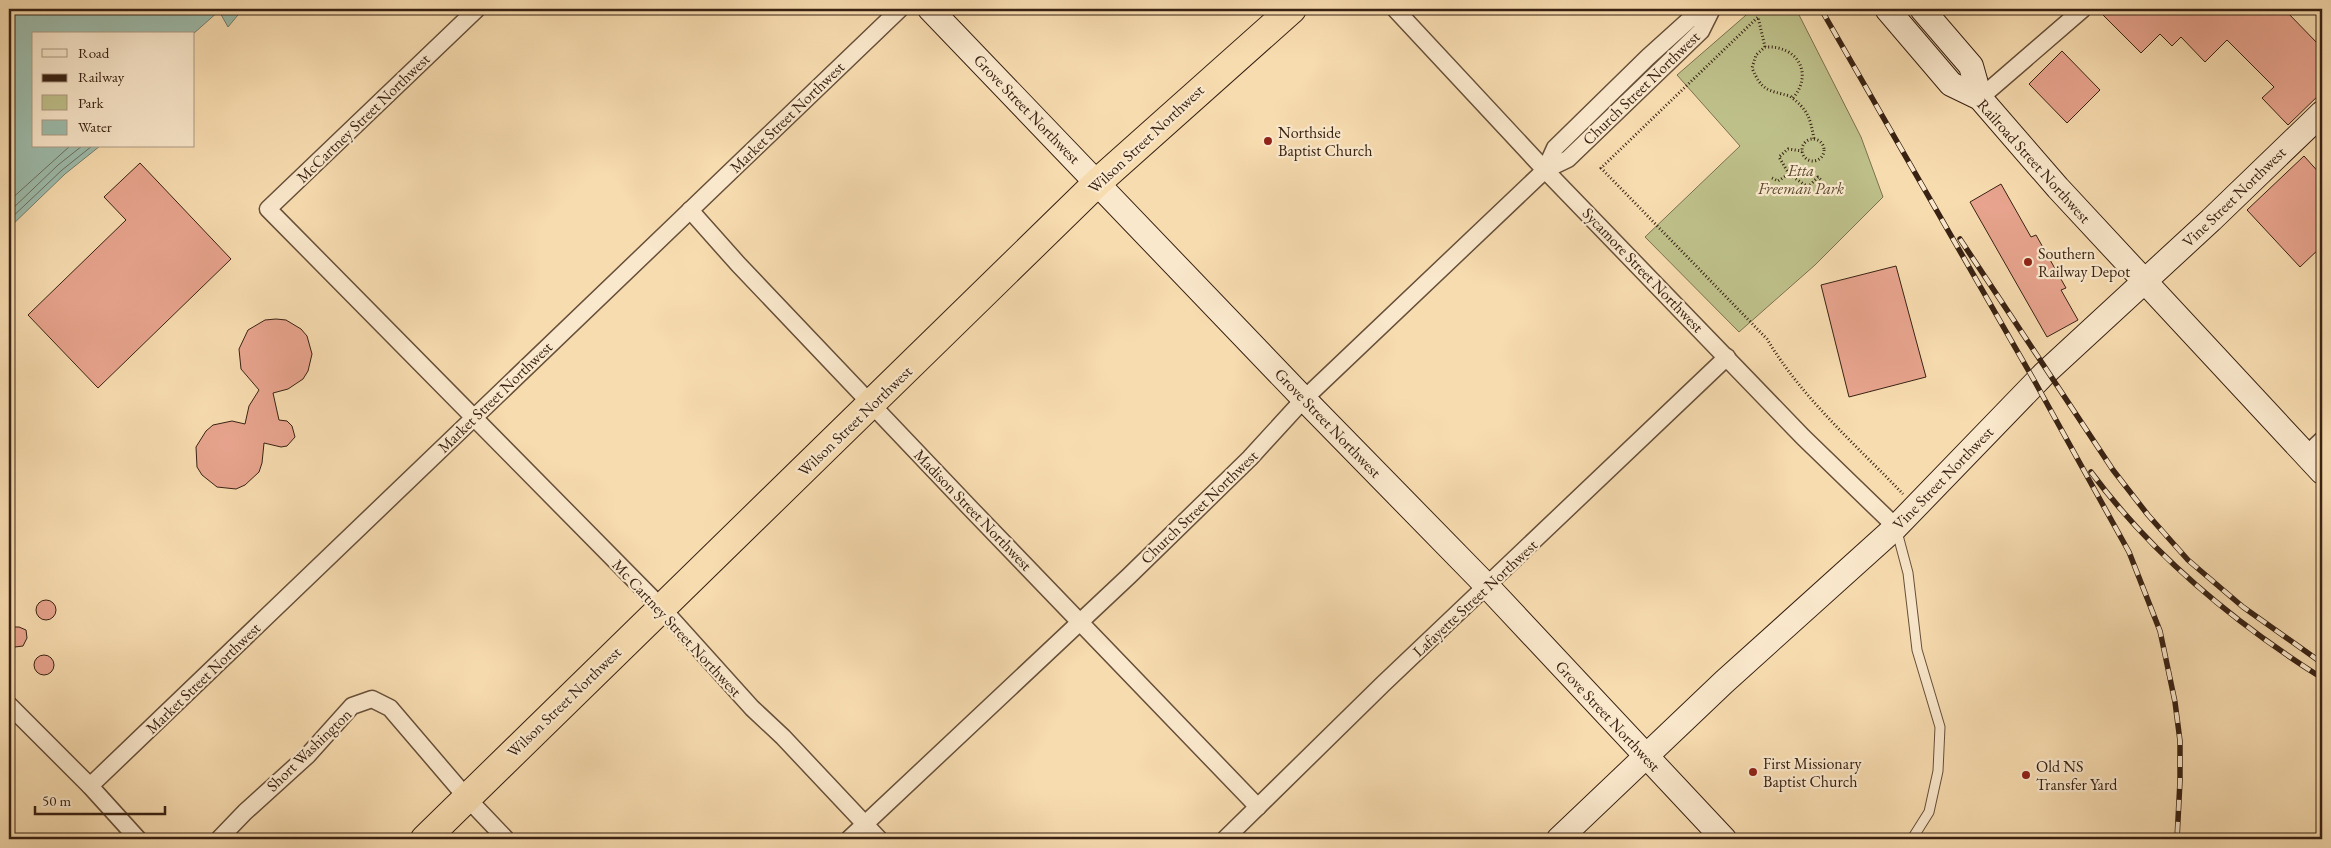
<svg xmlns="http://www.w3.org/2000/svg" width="2331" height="848" viewBox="0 0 2331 848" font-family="'EB Garamond',serif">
<rect width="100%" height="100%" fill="#f7dcb0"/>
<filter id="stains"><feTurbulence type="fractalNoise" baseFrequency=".004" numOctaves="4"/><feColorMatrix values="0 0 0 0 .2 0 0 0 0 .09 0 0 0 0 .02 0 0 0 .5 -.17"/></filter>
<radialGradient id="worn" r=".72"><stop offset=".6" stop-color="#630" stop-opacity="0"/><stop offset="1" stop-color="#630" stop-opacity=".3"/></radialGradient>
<!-- green -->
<path fill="#bec08a" stroke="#7c714e" d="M1753,9H1796L1861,137L1883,197L1815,265L1739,332L1645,237L1740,146L1677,75Z"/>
<!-- water -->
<path fill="#9dbcac" stroke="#757e6f" d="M9,9H243L228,27L219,11L193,34H34V146H100L65,174L9,228Z"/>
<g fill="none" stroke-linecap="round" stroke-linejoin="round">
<!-- shore -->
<g stroke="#6b6f60" stroke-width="1">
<path d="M9,201L70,146"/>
<path d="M9,212L58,165L82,146"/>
<path d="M9,220L62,170L92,146"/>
</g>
</g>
<!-- building -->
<g fill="#e8a48e" stroke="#392213">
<path d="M2097,9H2284L2322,48V92L2288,125L2262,98L2274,87L2227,40L2205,62L2181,37L2172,46L2160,34L2141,53Z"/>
<path d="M2062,51L2100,90L2067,123L2029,84Z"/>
<path d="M2304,156L2322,176V246L2300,267L2247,210Z"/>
<path d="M140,163L231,259L98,388L28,315L126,220L104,197Z"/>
<path d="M2001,184L2031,237L2036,235L2066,288L2061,290L2078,320L2047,337L1970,202Z"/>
<path d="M1896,266L1926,377L1849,397L1821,285Z"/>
<path d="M276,319L286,320L301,329L307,336L312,354L308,371L303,379L288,389L273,393L279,420L287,421L292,426L295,437L287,446L281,447L264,443L262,463L259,472L245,485L236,489L217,487L202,475L197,467L196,447L206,431L213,425L232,421L245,424L249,406L259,390L241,369L239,349L248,330L265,320Z"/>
<circle cx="46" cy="610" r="10"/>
<path d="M9,627H19L26,630L27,638L23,646L15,647L9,644Z"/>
<circle cx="44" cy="665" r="10"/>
</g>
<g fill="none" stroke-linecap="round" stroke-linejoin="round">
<defs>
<path id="lane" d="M1896,528L1908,573L1917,650L1940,727L1938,771L1929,812L1912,839"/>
<g id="street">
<path d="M477,9L268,209L661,607L752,708L783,737L879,839"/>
<path d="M1395,9L1545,170L1803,437L1896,527"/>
<path d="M1980,98L2083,9"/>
<path d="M1545,170L1555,148L1648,57L1689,20L1710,11"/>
<path d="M690,210L738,264L971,509L1258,807"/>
<path d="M2306,455L2322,440"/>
<path d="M9,705L90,786L138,839"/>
<path d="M90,786L900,9"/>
<path d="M219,839L245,812L308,755L352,706L372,699L390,708L467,798L506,839"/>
<path d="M849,839L1129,576L1250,458L1304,399L1545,170L1568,159L1701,31L1712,9"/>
<path d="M1225,839L1383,684L1727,357"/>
</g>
<g id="secondary">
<path d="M930,9L1304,399L1487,586L1724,839"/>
<path d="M1887,9L1951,84L1980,98L2058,188L2322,472"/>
<path d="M1922,9L1971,66L1980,98"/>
<path d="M1559,839L1724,682L1896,527L2044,374L2211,220L2322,113"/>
</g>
<path id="highway" d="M425,839L1098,182L1292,9"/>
</defs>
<!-- lane casing -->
<use href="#lane" stroke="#68503a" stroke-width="11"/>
<!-- street casing -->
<use href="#street" stroke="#68503a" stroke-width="19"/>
<!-- secondary casing -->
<use href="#secondary" stroke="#392213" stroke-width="26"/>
<!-- highway casing -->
<use href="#highway" stroke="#392213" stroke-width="30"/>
<!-- path -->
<g stroke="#392213" stroke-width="3" stroke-dasharray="1 2.5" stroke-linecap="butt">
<path d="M1765,47L1758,17L1601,168L1767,339C1802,398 1856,445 1903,494"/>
<path d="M1793,98C1814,73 1797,45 1765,47L1756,55L1752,68C1762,91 1767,90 1790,96C1808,110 1810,117 1814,139"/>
<circle cx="1813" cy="150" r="11"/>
<path d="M1789,174L1779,157L1788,149L1802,151"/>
<path d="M1772,178L1778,181L1789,174L1808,187L1818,177L1821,180"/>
</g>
<!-- lane -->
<use href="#lane" stroke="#fae8cc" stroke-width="9"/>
<!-- street -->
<use href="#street" stroke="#fae8cc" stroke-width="16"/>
<!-- secondary -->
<use href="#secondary" stroke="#fae8cc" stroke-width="24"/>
<!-- highway -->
<use href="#highway" stroke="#f7dcb0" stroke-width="28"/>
<defs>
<g id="rail">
<path d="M1821,9L2035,382L2129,552L2160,631L2175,702L2180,741V781L2177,839"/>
<path d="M1960,239L2113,470L2148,515L2188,560L2243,607L2322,663"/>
<path d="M2091,472C2153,556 2235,623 2322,678"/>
</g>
</defs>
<!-- rail casing -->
<use href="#rail" stroke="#392213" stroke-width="5.5"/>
<!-- rail -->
<use href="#rail" stroke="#fae8cc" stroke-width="4" stroke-dasharray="11" stroke-linecap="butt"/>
</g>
<!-- markers -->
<g fill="#8f2418" stroke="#fae8cc" stroke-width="2">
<circle cx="1268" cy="141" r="5"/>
<circle cx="2028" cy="262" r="5"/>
<circle cx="1753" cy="772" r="5"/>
<circle cx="2026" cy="775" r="5"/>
</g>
<g text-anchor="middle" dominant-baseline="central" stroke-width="4.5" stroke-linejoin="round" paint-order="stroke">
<!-- street labels -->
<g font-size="16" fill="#392213" stroke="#fae8cc">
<text transform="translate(1641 88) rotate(-44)">Church Street Northwest</text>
<text transform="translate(1027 109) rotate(46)">Grove Street Northwest</text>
<text transform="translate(787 117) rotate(-44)">Market Street Northwest</text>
<text transform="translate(363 118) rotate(-44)">McCartney Street Northwest</text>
<text transform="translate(1146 139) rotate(-43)">Wilson Street Northwest</text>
<text transform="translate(2034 161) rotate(48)">Railroad Street Northwest</text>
<text transform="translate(2234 197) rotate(-44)">Vine Street Northwest</text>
<text transform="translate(1643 270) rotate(46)">Sycamore Street Northwest</text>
<text transform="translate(495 397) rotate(-44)">Market Street Northwest</text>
<text transform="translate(855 421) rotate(-44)">Wilson Street Northwest</text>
<text transform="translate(1328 423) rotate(46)">Grove Street Northwest</text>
<text transform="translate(1943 478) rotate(-46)">Vine Street Northwest</text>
<text transform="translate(1199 507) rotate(-44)">Church Street Northwest</text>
<text transform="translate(973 510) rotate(46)">Madison Street Northwest</text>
<text transform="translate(1475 598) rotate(-43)">Lafayette Street Northwest</text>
<text transform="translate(677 628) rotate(47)">Mc Cartney Street Northwest</text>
<text transform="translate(203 678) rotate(-44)">Market Street Northwest</text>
<text transform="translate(564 702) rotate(-44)">Wilson Street Northwest</text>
<text transform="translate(1608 716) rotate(47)">Grove Street Northwest</text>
<text transform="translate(309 750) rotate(-44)">Short Washington</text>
</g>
<!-- poi labels -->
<g font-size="16" fill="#392213" stroke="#fae8cc" text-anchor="start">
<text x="1278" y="132">Northside<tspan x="1278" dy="18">Baptist Church</tspan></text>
<text x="2038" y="253">Southern<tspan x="2038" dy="18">Railway Depot</tspan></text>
<text x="1763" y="763">First Missionary<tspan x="1763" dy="18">Baptist Church</tspan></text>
<text x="2036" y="766">Old NS<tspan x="2036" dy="18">Transfer Yard</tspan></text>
</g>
<!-- park labels -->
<g font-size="16" font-style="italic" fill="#5a4a31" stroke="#fae8cc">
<text x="1801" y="170">Etta<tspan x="1801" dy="18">Freeman Park</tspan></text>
</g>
</g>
<!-- margin -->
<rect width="2331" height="848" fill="none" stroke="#f7dcb0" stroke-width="30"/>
<rect x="10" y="10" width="2311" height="828" fill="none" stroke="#392213" stroke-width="2.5"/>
<rect x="15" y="15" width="2301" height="818" fill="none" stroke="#392213"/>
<!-- legend -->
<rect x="32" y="32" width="162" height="115" fill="#fae8cc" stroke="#ad9982"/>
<rect x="42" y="49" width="25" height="8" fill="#fae8cc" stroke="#ad9982"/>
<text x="78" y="58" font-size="15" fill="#392213">Road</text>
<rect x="42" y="74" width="25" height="8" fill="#392213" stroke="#ad9982"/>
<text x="78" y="82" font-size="15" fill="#392213">Railway</text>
<rect x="42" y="95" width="25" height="15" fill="#bec08a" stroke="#ad9982"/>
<text x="78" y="108" font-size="15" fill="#392213">Park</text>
<rect x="42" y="120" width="25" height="15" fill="#9dbcac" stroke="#ad9982"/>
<text x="78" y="132" font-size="15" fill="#392213">Water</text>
<!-- scale -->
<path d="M35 806v8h130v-8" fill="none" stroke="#392213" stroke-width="2.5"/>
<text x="42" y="806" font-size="15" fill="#392213" stroke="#fae8cc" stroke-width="4" paint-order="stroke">50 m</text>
<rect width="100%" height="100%" filter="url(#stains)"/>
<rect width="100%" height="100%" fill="url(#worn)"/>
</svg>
